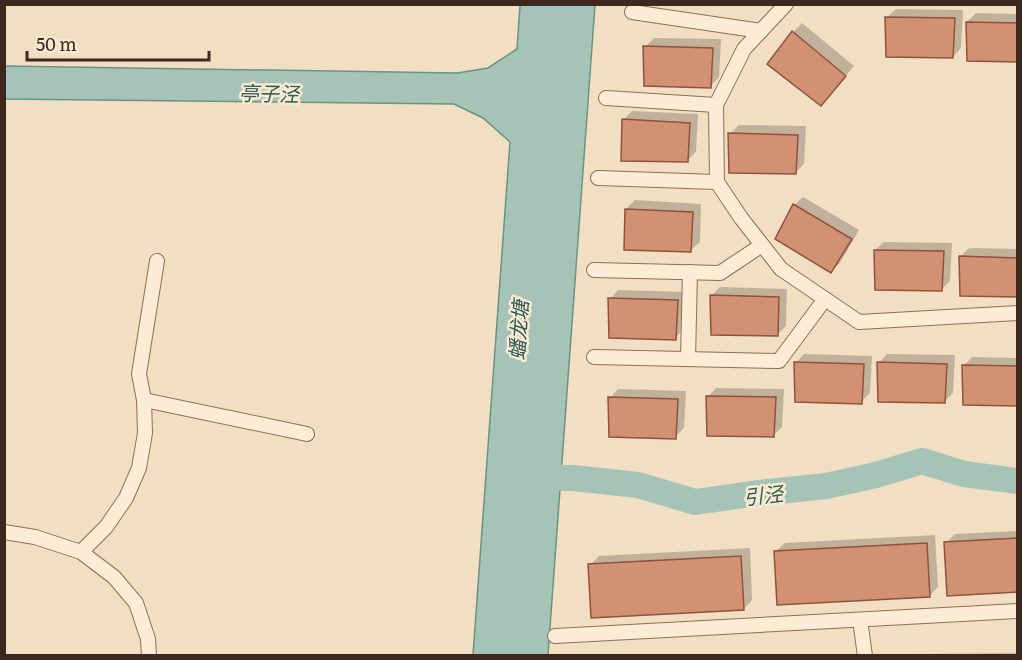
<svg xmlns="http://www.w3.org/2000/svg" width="1022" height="660" viewBox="0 0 1022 660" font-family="Literata,'Noto Sans SC',serif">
<rect width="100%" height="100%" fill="#f2dec2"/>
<!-- water -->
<path fill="#a5c4b7" stroke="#6a9384" stroke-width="1.5" d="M520,5H595L548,655H473L510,142L483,118L454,104L5,99V66L457,73L488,68L517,49Z"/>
<!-- shadow -->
<g fill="#0003">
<path d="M896,9L963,10L961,48L953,57L887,17Z"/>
<path d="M976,13L1018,14V61L967,22Z"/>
<path d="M802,23L854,66L821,105L769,64L793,32Z"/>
<path d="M654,38L721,39L719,77L711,86L645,47Z"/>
<path d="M632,111L698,114L696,152L687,161L623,120Z"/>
<path d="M739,125L806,126L804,164L795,173L730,134Z"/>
<path d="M803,197L859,230L840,263L831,271L794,205Z"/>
<path d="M635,200L701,204L700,242L691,250L626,209Z"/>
<path d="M884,242L952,243L950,281L941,290L875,250Z"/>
<path d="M969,248L1018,249V296L960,257Z"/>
<path d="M720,287L787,289L786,326L777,335L711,296Z"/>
<path d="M618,290L686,292L684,329L675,338L610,299Z"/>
<path d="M804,354L872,356L870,393L861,402L796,363Z"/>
<path d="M887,354L955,355L953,393L944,402L879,363Z"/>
<path d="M972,357L1018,358V405L964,366Z"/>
<path d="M716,388L784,389L782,427L773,436L708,397Z"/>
<path d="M618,389L686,391L684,428L675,437L610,398Z"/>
<path d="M1018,531V591L946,543L955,534Z"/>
<path d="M935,535L938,587L929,596L776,551L785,543Z"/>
<path d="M750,548L752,600L744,609L590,565L599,556Z"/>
<path d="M1018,653V656H907L908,654Z"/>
</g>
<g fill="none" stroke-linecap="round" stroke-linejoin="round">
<!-- canal -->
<path stroke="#a5c4b7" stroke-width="26" d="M527,478H573L638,485L695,502L758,493L826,486L876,475L922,461L964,474L1018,481"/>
</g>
<!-- building -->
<g fill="#d39174" stroke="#8f523b" stroke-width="1.5">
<path d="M885,17L955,18L953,58L886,57Z"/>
<path d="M966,22L1018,23V62L967,61Z"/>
<path d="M792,31L846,76L821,106L767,64Z"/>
<path d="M643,46L713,48L711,88L644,86Z"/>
<path d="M622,119L690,123L688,162L621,161Z"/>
<path d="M728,133L798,135L796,174L729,173Z"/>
<path d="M793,204L852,239L831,273L775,239Z"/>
<path d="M625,209L693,212L691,252L624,250Z"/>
<path d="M874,250L944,251L942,291L875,290Z"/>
<path d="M959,256L1018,258V297L960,296Z"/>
<path d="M710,295L779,297L778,336L711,335Z"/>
<path d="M608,298L678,300L676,340L609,338Z"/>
<path d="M794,362L864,364L862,404L795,402Z"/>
<path d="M877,362L947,364L945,403L878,402Z"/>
<path d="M962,365L1018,366V406L963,405Z"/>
<path d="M706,396L776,397L774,437L707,436Z"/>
<path d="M608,397L678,399L676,439L609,437Z"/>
<path d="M1018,538V592L947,596L944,542Z"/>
<path d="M927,543L930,597L777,605L774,551Z"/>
<path d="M741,556L744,610L591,618L588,564Z"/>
</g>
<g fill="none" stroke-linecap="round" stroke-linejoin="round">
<defs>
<g id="service">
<path d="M786,4L744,49L716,105L717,182L741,218L781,269L859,322L1018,313"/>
<path d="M632,12L761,31"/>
<path d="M606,98L716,105"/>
<path d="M598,178L717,182"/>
<path d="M594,270L720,273L762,245"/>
<path d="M594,357L779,361L825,299"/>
<path d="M688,359L690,272"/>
<path d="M144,400L307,434"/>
<path d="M4,532L35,537L81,552L114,577L136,603L148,639L149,656"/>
<path d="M81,552L106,527L126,498L139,468L145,433L144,400L139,374L157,261"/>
<path d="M860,620L865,656"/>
<path d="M555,636L1018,611"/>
</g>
</defs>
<!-- service casing -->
<use href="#service" stroke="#8e6e57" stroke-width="16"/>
<!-- service -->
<use href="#service" stroke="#fcecd6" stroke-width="14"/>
</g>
<g text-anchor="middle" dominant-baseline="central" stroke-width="5" stroke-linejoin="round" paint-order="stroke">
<!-- water labels -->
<g font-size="20" font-style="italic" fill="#2b5d54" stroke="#f8e9d2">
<text transform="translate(269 92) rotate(1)">亭子泾</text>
<text transform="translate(517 330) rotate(-86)">蟠龙塘</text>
<text transform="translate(763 494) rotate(-7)">引泾</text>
</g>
</g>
<!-- border -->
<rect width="1022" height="660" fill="none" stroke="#3c281d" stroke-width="12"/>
<!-- scale -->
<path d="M27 51v9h182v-9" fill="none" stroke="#3c281d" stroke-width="3"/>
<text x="36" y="51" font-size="18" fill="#3c281d" stroke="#f8e9d2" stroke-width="4.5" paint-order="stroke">50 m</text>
</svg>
